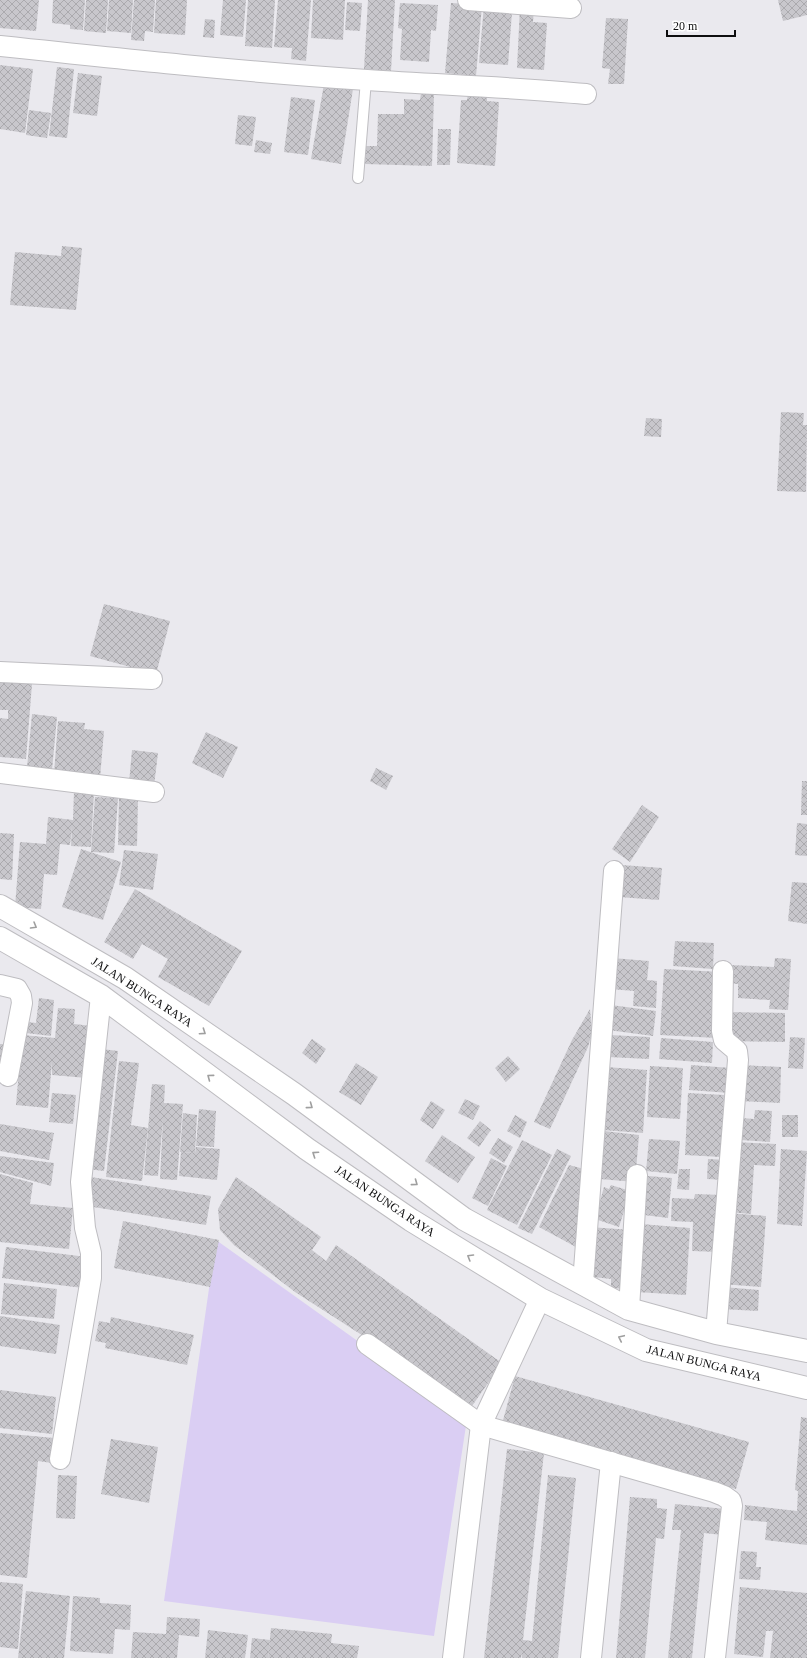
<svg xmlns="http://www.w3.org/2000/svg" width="807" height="1658" viewBox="0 0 807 1658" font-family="Georgia,serif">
<defs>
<pattern id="building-cross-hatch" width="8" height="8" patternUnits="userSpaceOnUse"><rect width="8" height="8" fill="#c8c7cc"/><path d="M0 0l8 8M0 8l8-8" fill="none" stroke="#abaaae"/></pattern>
</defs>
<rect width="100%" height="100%" fill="#eae9ee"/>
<!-- grass -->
<path fill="#dacef3" d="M216,1240L467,1419L434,1636L164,1601Z"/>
<!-- building -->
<g fill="url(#building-cross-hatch)">
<path d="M0,0H39L36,31L0,28Z"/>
<path d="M53,0H85L83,30L70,29V25L52,23Z"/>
<path d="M86,0H108L106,33L84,31Z"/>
<path d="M109,0H133L131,33L107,31Z"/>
<path d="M134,0H155L153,32L145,31L144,41L131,40Z"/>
<path d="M156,0H187L185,35L154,33Z"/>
<path d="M223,0H246L243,37L220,35Z"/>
<path d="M248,0H275L272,48L245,46Z"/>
<path d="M278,0H311L306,61L291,59L292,48L274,47Z"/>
<path d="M313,0H345L343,40L311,38Z"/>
<path d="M368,0H395L391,71L364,69Z"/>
<path d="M778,0H807V15L783,21Z"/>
<path d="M347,2L362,3L360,31L345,30Z"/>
<path d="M400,3L438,5L436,31L431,30L429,62L400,60L402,29L398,28Z"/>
<path d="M451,3L482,5L476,76L445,73Z"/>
<path d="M484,5L512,12L508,65L479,63Z"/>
<path d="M520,7L534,8L533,22L547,23L544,70L517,68Z"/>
<path d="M606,18L628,19L624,84H608L610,69L602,68Z"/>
<path d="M205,19L215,20L214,38L203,37Z"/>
<path d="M0,65L33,69L25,133L0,129Z"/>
<path d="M57,67L74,69L67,138L49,136Z"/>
<path d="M78,73L102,76L97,116L73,113Z"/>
<path d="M324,84L353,89L341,164L311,159Z"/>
<path d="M421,93H434L432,166L365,164L366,146H377L378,114H404V99L420,100Z"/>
<path d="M468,94L487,96V101L499,102L495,166L457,163L461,100H467Z"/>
<path d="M291,97L315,100L308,155L284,152Z"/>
<path d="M29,110L51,113L47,138L26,135Z"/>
<path d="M238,115L256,117L252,146L235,144Z"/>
<path d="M438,129H451L450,165H437Z"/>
<path d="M256,140L272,143L270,154L254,152Z"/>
<path d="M62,246L82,248L76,310L10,305L15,252L61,256Z"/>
<path d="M781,412L804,413L803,425H807L806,492L777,491Z"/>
<path d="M646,418L662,419L661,437L644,436Z"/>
<path d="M104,604L170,621L156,674L90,656Z"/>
<path d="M0,681L32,684L26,759L0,757V718L8,719V710H0Z"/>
<path d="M32,714L57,717L52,770L27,768Z"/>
<path d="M58,721L85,723L84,729L104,731L100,778L54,774Z"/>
<path d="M206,732L238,747L223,778L192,763Z"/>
<path d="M132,750L158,753L154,786L129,783Z"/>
<path d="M376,768L393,776L386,790L370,781Z"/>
<path d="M802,781H807V815H801Z"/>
<path d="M74,791L94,792L91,847L71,846L72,827L70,845L60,844L57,875L44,874L41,909L15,907L20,842L46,844L48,817L73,820Z"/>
<path d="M95,797L118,798L114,853L91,852Z"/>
<path d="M119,797L138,798L137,846L118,845Z"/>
<path d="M642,805L659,817L630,862L612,849Z"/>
<path d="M797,823L807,824V856L795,855Z"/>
<path d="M0,833L14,834L12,880L0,879Z"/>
<path d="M81,849L121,862L103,920L62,907Z"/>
<path d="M124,850L158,854L153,890L119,885Z"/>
<path d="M622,865L662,868L659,900L619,897Z"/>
<path d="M792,882L807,883V924L788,921Z"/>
<path d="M135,889L242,951L209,1006L158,977L168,959L142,944L133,959L104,942Z"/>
<path d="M675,941L714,943L713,969L673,966Z"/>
<path d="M612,958L649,961L647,980L657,981L656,1008L633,1006L634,991L610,989Z"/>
<path d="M775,958L791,959L788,1010L769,1009L770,1000L738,998V984L729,983L730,965L774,967Z"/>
<path d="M664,969L721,972L717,1038L660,1035Z"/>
<path d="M39,998L54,1000L51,1036L26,1033L27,1022L36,1023Z"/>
<path d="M611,1005L656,1011L653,1036L608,1030Z"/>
<path d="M58,1008L75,1009L74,1024L92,1026L87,1078L52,1075V1062L48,1108L16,1105L22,1035L55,1038Z"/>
<path d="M590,1009L592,1033L588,1047L550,1129L534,1122L572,1040Z"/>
<path d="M729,1012L785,1013V1042L729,1041Z"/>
<path d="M609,1035L650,1037L649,1059L608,1057Z"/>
<path d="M790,1037L805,1038L803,1069L788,1068Z"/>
<path d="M661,1038L713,1042L712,1063L659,1059Z"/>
<path d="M312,1039L326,1049L316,1064L302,1053Z"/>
<path d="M0,1044H7L0,1080Z"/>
<path d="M102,1049L118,1051L104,1171L87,1169Z"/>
<path d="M508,1056L520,1069L506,1082L495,1068Z"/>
<path d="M119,1061L139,1063L131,1125L148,1128L142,1181L106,1177Z"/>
<path d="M356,1063L378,1077L361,1105L339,1092Z"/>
<path d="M691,1065L731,1068L730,1093L689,1090Z"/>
<path d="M742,1065L781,1067L780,1103L740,1101Z"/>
<path d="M650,1066L683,1068L680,1119L647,1117Z"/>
<path d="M606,1067L647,1070L643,1133L602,1130Z"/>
<path d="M152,1084L165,1085L164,1103L183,1104L177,1180L160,1179L163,1119L158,1176L144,1175Z"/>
<path d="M52,1093L76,1095L73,1124L49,1122Z"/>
<path d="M688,1093L724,1095L721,1157L685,1155Z"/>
<path d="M465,1099L480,1106L473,1120L458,1113Z"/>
<path d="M431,1101L445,1110L433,1129L420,1120Z"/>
<path d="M199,1109L216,1111L214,1147L196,1146Z"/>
<path d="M755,1110L772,1111L770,1142L740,1140L742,1118L754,1119Z"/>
<path d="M183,1113L197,1115L195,1153L180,1152Z"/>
<path d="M515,1115L527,1122L520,1138L507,1131Z"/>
<rect x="782" y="1115" width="16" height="22"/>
<path d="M480,1121L491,1130L479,1147L467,1138Z"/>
<path d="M0,1124L54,1133L49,1160L0,1151Z"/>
<path d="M604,1131L639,1135L635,1182L600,1179Z"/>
<path d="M442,1135L475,1157L458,1183L425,1161Z"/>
<path d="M498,1138L513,1147L504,1163L489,1153Z"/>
<path d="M649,1139L680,1141L677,1174L646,1171Z"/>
<path d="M522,1140L552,1155L517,1225L487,1210Z"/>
<path d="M734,1142L776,1144L775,1166L754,1165L751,1214L729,1212Z"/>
<path d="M196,1147L220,1149L217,1180L179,1176L181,1152L195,1153Z"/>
<path d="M557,1149L571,1156L532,1234L518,1228Z"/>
<path d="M781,1149L807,1151L802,1226L777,1224Z"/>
<path d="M0,1156L54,1163L51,1186L0,1172Z"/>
<path d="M491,1158L507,1166L488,1206L472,1198Z"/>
<path d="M708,1159L726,1160L725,1180L707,1179Z"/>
<path d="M569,1165L584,1169L576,1247L539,1227Z"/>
<path d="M679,1169H690L689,1190L677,1189Z"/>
<path d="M0,1174L33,1183L30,1204L73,1208L69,1249L0,1242Z"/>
<path d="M648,1176L672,1178L668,1218L644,1215Z"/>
<path d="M91,1177L211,1196L206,1225L87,1206Z"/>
<path d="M236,1177L321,1237L312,1250L326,1261L336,1245L502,1363L472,1406L295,1292L234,1245L220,1230L218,1209Z"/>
<path d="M611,1185L627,1190L629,1195L619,1227L595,1219L604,1187L609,1189Z"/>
<path d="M695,1194L722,1195L719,1252L692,1251L693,1222L671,1221L672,1198L694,1199Z"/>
<path d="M727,1213L766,1216L761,1287L722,1284Z"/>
<path d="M123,1221L219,1240L210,1287L114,1268Z"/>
<path d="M641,1224L690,1228L686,1295L636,1292Z"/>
<path d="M589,1227L632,1230L627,1289L611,1288V1279L585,1276Z"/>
<path d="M6,1247L87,1257L83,1288L2,1278Z"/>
<path d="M4,1283L57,1289L54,1319L1,1314Z"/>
<path d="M723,1287L759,1290L758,1311L722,1309Z"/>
<path d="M0,1316L60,1325L56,1354L0,1346Z"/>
<path d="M111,1317L194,1335L187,1365L105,1348L106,1343L95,1341L99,1321L110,1323Z"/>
<path d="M515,1376L749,1442L736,1489L502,1424Z"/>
<path d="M0,1390L56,1397L52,1434L0,1428Z"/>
<path d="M801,1417L807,1418V1545L765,1540L767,1522L744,1520L745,1505L797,1511L798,1491L795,1490Z"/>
<path d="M0,1433L54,1438L52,1463L38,1461L27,1578L0,1575Z"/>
<path d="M111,1439L158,1447L149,1503L101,1494Z"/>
<path d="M507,1449L544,1453L523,1640L532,1641L548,1475L576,1478L558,1658H522V1653L521,1658H484Z"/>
<path d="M58,1475L77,1476L75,1519L56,1518Z"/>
<path d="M630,1497L657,1499V1508L667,1509L664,1539L656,1538L645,1658H616Z"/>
<path d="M675,1504L725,1509L722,1535L704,1533L692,1658H668L681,1530H672Z"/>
<path d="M741,1551L757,1552L756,1567H761L760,1580L739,1579Z"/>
<path d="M0,1582L23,1584L18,1649L0,1647Z"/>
<path d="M740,1587L807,1593V1658H770L773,1631H766L763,1657L734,1654Z"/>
<path d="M26,1591L70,1596L64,1658H18Z"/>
<path d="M73,1596L100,1598V1603L131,1605L130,1630L115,1629L113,1654L70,1651Z"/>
<path d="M167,1617L200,1619L199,1637L179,1635L177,1658H131L133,1632L166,1634Z"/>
<path d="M271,1628L332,1634L331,1643L359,1646L357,1658H268Z"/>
<path d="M208,1630L248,1635L245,1658H205Z"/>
<path d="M252,1638L270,1640L268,1658H250Z"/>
</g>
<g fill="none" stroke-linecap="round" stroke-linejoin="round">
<defs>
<path id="lane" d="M358,178L366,80"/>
<g id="street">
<path d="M468,0L571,8"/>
<path d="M0,46C122,59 244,72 367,80C440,85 513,87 586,94"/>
<path d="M0,672L152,679"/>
<path d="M0,773L154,792"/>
<path d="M0,985L17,989L21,996L22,1003L8,1076"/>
<path d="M583,1283L614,871"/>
<path d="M629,1309L637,1175"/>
<path d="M716,1333L738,1060L737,1051L724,1040L722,1031L723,971"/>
<path d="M367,1344L481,1425L714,1492L724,1496L731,1501L732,1506L715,1658"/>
<path d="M60,1459L91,1278V1253L85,1228L81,1182L101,996"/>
<path d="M453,1658L481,1425L540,1299"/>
<path d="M591,1658L611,1462"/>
</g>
<g id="primary">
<path d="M0,906L125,978L294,1094L464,1219L629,1309L716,1333L807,1351"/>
<path d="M0,938L101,996L307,1149L411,1220L540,1299L646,1350L807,1388"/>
</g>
</defs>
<!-- lane casing -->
<use href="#lane" stroke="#bebdc1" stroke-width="12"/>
<!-- street casing -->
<use href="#street" stroke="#bebdc1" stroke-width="22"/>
<!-- primary casing -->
<use href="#primary" stroke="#bebdc1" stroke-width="24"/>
<!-- lane -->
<use href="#lane" stroke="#fff" stroke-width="10"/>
<!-- street -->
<use href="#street" stroke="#fff" stroke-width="20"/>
<!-- primary -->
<use href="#primary" stroke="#fff" stroke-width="22"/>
</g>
<!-- one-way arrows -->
<defs><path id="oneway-chevron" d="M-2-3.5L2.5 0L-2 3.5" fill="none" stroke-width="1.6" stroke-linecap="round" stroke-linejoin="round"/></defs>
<g stroke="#9f9f9f">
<use href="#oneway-chevron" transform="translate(34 926) rotate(30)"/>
<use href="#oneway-chevron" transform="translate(203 1032) rotate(34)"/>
<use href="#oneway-chevron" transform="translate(210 1077) rotate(-143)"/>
<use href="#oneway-chevron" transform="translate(310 1106) rotate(36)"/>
<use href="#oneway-chevron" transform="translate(315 1154) rotate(-146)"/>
<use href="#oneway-chevron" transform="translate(415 1183) rotate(36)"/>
<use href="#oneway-chevron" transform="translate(470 1257) rotate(-149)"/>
<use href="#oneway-chevron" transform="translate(621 1338) rotate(-155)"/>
</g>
<g text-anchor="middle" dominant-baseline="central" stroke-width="3" stroke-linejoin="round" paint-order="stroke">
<!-- street labels -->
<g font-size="12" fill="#0e0e0f" stroke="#fff">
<text transform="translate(142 992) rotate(33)">JALAN BUNGA RAYA</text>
<text transform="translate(385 1201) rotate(34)">JALAN BUNGA RAYA</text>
<text transform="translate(704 1363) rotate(14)">JALAN BUNGA RAYA</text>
</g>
</g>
<!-- scale -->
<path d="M667 30v6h68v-6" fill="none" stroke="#0e0e0f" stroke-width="2"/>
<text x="673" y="30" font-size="12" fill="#0e0e0f" stroke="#ffffff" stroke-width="3" paint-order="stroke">20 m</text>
</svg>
